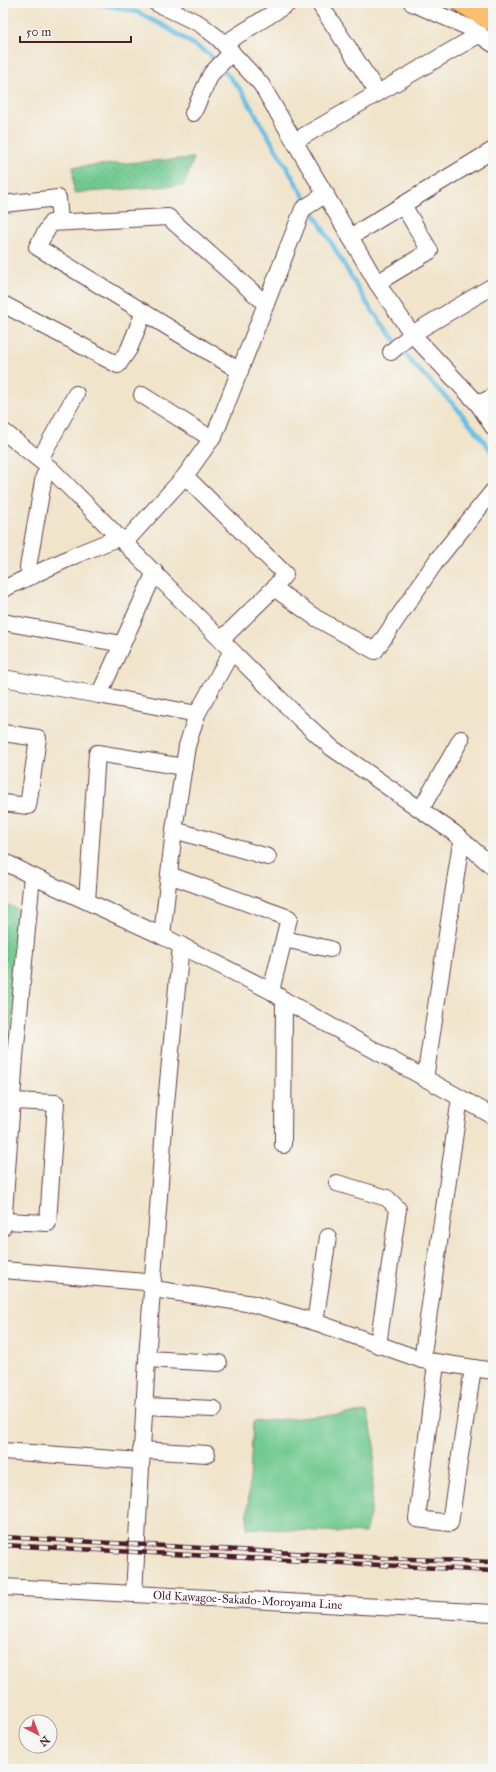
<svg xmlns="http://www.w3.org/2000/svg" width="496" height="1772" viewBox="0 0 496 1772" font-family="'IM FELL Great Primer',serif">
<defs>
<pattern id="park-dots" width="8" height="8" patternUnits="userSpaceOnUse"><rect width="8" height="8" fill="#71ca90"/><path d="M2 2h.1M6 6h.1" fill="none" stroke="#63ad7c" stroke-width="1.8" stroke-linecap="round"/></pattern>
</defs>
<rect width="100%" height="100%" fill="#f6f6f2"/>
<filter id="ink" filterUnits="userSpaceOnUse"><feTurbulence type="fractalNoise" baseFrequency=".025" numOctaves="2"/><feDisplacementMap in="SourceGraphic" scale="8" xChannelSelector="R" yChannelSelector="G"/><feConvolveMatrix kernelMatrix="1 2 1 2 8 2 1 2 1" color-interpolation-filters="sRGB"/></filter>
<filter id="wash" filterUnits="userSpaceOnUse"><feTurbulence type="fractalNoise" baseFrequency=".012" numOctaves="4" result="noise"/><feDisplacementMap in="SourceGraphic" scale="16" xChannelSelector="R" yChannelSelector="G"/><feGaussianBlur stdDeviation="0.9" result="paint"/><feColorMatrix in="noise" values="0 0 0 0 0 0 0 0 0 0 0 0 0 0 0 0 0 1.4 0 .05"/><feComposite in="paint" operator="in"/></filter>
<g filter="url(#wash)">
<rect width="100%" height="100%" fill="#f0e4ca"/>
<!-- grass -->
<path fill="#71ca90" stroke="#5e745e" d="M367,1412L375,1445L371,1510L365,1533L247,1528L253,1422Z"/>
<!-- park -->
<g fill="url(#park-dots)" stroke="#5e745e">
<path d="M194,158L184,185L74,193L73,167Z"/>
<path d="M3,903L22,911L11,1039L6,1042H3Z"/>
</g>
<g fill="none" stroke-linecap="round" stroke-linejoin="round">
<!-- stream -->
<path stroke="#6abfe6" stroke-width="4.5" d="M95,3L137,12L164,26L209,54L241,90L368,305L412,363L456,407L484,441L493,454"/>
</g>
</g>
<g filter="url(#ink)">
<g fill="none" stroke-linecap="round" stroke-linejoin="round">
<defs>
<g id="minor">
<path d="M156,3L200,24L218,38L261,84L377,283L412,334L478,404L493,427"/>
<path d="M319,3L378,93"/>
<path d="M412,3L470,28L493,44"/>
<path d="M224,44L289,3"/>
<path d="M193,113L211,74L232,52"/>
<path d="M295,141L480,34"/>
<path d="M3,204L58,198L60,222"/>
<path d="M350,237L493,150"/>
<path d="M377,283L430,251L403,205"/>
<path d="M3,304L118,365L129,349L144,312"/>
<path d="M391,352L412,334L493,286"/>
<path d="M240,371L37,247L51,223L168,217L266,304"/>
<path d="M142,395L212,439"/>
<path d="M478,404L493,397"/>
<path d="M3,431L51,469L221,640L299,718L332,748L454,833L493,867"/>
<path d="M40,459L76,394"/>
<path d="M185,476L285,574L274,588"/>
<path d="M125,542L185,476L215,434L303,209L326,194"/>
<path d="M33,576L28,567L44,476L51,469"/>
<path d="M3,589L78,554L120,537"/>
<path d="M3,622L122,644"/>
<path d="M221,640L274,588L316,618L375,651L437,560L493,491"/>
<path d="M3,678L99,695L155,572"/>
<path d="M99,695L197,714"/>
<path d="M3,733L38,738L28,806L3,803"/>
<path d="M421,809L461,739"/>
<path d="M174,830L268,857"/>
<path d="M3,861L32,876L162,936L271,991L284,1000L493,1116"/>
<path d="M169,875L289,918L271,991"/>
<path d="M87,901L97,753L184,767"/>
<path d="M162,936L174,830L187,746L197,714L232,651"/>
<path d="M284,939L330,949"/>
<path d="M425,1079L460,849L466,844"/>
<path d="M283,1145L284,1000"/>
<path d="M337,1183L387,1198L398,1209L378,1345"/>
<path d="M4,1221L48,1223L56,1103L13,1101"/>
<path d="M3,1227L15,1057L32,876"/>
<path d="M3,1270L145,1282L160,1290L253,1304L315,1322L422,1360L493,1371"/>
<path d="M315,1322L328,1237"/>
<path d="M147,1359L219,1363"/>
<path d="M422,1360L460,1098"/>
<path d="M436,1363L417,1519L450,1523L473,1368"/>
<path d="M144,1406L214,1409"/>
<path d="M141,1450L207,1454"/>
<path d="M3,1451L141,1461"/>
<path id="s1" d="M3,1587L493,1613"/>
<path d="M134,1594L147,1359L165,1114L181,945"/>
</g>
<path id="highway" d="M464,3L493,20"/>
</defs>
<!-- minor casing -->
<use href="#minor" stroke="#633d43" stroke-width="18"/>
<!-- highway casing -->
<use href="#highway" stroke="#633d43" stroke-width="24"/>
<!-- minor -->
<use href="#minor" stroke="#fff" stroke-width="16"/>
<!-- highway -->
<use href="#highway" stroke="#fbbd6e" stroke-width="22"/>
<defs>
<g id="rail">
<path d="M3,1537L383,1558L493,1562"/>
<path d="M3,1545L493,1571"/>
</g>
</defs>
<!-- rail casing -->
<use href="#rail" stroke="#4a1f2b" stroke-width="4.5"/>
<!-- rail -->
<use href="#rail" stroke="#f6f6f2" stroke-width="3" stroke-dasharray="9" stroke-linecap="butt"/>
</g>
</g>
<g text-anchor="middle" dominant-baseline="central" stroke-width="4" stroke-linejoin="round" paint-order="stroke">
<!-- street labels -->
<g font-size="12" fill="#4a1f2b" stroke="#f6f6f2">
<text stroke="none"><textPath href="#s1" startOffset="245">Old Kawagoe-Sakado-Moroyama Line</textPath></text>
</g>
</g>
<!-- margin -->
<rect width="496" height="1772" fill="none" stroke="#f6f6f2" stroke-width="16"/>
<!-- north arrow -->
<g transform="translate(38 1734) rotate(138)"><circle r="19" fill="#f6f6f2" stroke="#b1a0a2"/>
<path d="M0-3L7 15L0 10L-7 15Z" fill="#d1495b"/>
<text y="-6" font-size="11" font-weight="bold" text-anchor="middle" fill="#4a1f2b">N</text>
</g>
<!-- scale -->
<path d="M20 36v6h111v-6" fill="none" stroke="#4a1f2b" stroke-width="2"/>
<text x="26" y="36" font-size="12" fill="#4a1f2b" stroke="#f6f6f2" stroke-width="3" paint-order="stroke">50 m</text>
</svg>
